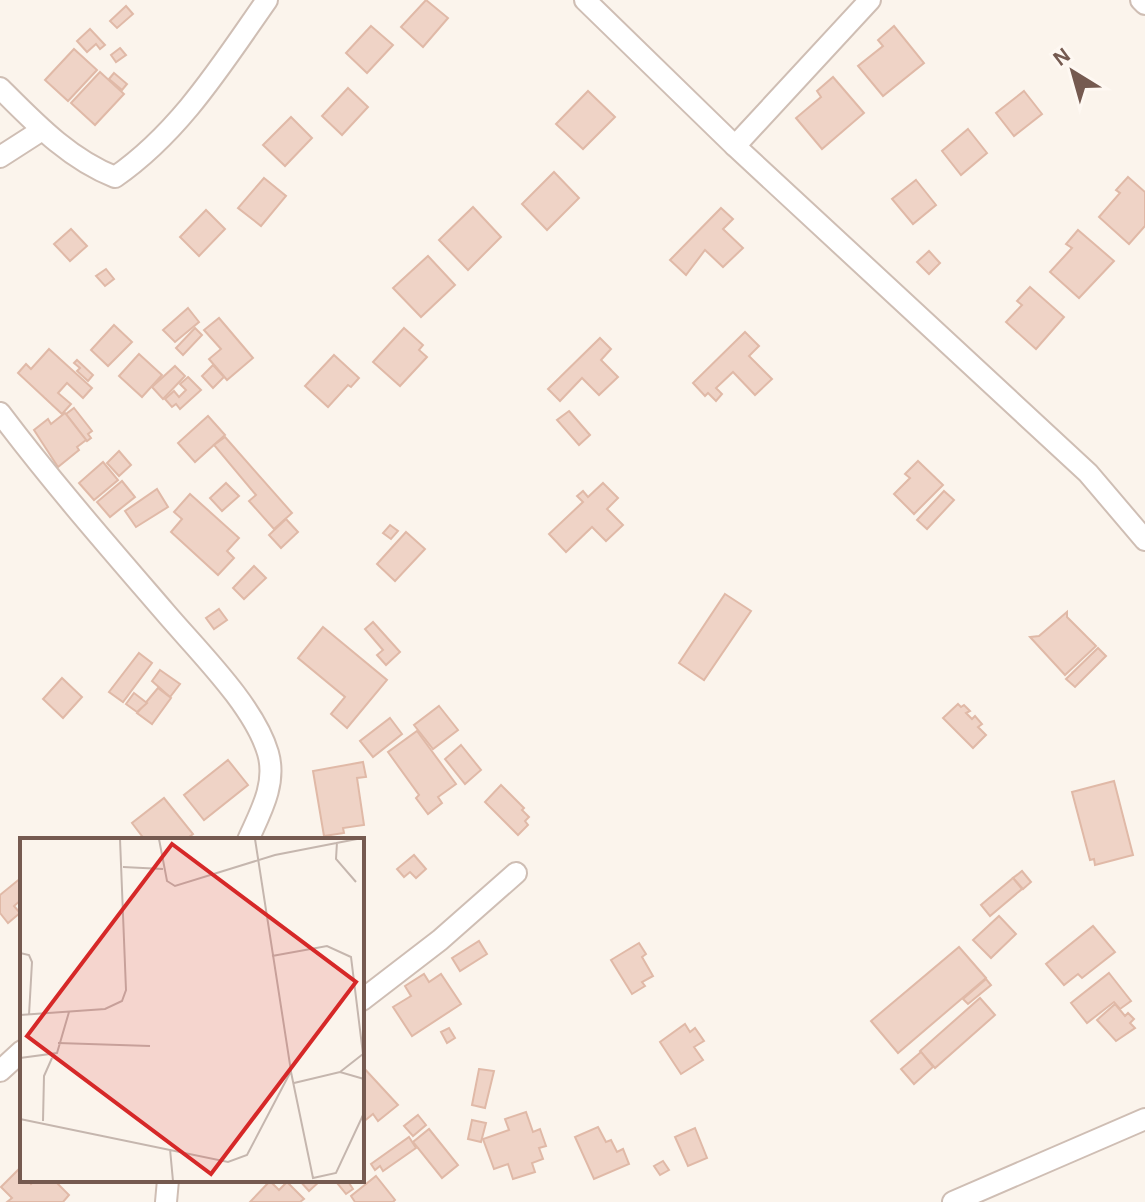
<svg xmlns="http://www.w3.org/2000/svg" width="1145" height="1202" viewBox="0 0 1145 1202" font-family="'Alegreya Sans',sans-serif">
<rect width="100%" height="100%" fill="#fbf4ec"/>
<!-- building -->
<g fill="#efd3c6" stroke="#e0b9a7" stroke-width="2">
<path d="M426,0L448,18L423,47L401,27Z"/>
<path d="M126,6L133,14L117,28L110,21Z"/>
<path d="M371,26L393,45L367,73L346,53Z"/>
<path d="M894,26L924,63L883,96L858,66L883,46L878,40Z"/>
<path d="M90,29L105,45L100,49L96,44L87,52L77,41Z"/>
<path d="M120,48L126,55L116,62L111,55Z"/>
<path d="M74,49L97,70L68,101L45,80Z"/>
<path d="M100,72L124,94L95,125L71,103Z"/>
<path d="M114,73L127,84L122,90L109,79Z"/>
<path d="M833,77L864,113L822,149L796,118L821,97L817,91Z"/>
<path d="M348,88L368,107L342,135L322,116Z"/>
<path d="M588,91L615,117L583,149L556,124Z"/>
<path d="M1024,91L1042,114L1014,136L996,113Z"/>
<path d="M291,117L312,138L285,166L263,145Z"/>
<path d="M968,129L987,153L961,175L942,151Z"/>
<path d="M554,172L579,198L547,230L522,204Z"/>
<path d="M1128,177L1145,192V226L1129,244L1099,217L1120,193L1116,190Z"/>
<path d="M264,178L286,196L261,226L238,208Z"/>
<path d="M916,180L936,205L913,224L892,199Z"/>
<path d="M473,207L501,237L468,270L439,240Z"/>
<path d="M721,208L733,219L723,229L743,248L723,267L705,250L686,275L670,260Z"/>
<path d="M206,210L225,229L199,256L180,237Z"/>
<path d="M71,229L87,246L70,261L54,244Z"/>
<path d="M1078,230L1114,261L1079,298L1050,272L1072,248L1066,244Z"/>
<path d="M929,251L940,263L929,274L917,262Z"/>
<path d="M428,256L455,285L421,317L393,288Z"/>
<path d="M106,269L114,279L105,286L96,276Z"/>
<path d="M1030,287L1064,317L1036,349L1006,322L1022,305L1017,301Z"/>
<path d="M188,308L199,322L175,342L163,330Z"/>
<path d="M219,318L253,358L227,380L209,359L221,349L204,330Z"/>
<path d="M114,325L132,342L108,366L91,350Z"/>
<path d="M195,328L202,335L183,355L176,348Z"/>
<path d="M404,328L423,345L419,350L427,357L400,386L373,362Z"/>
<path d="M745,332L759,346L749,356L772,379L755,395L733,372L716,388L722,394L716,401L708,393L705,396L693,383Z"/>
<path d="M600,338L611,349L601,360L618,377L599,395L582,378L560,401L548,389Z"/>
<path d="M49,349L92,388L83,398L67,383L58,393L71,404L62,414L18,373L26,364L31,369Z"/>
<path d="M139,354L162,375L142,397L119,376Z"/>
<path d="M334,355L359,378L351,387L348,385L328,407L305,386Z"/>
<path d="M77,360L93,375L88,381L77,371L80,368L74,363Z"/>
<path d="M213,365L224,377L213,388L202,376Z"/>
<path d="M175,366L185,376L163,399L152,387Z"/>
<path d="M188,377L201,390L180,409L176,404L172,407L165,399L174,391L179,397L186,390L180,384Z"/>
<path d="M74,408L92,431L88,434L91,438L87,441L66,414Z"/>
<path d="M569,411L590,435L579,445L557,420Z"/>
<path d="M65,413L86,440L77,447L79,450L58,467L34,430L48,419L51,424Z"/>
<path d="M208,416L225,435L195,462L178,443Z"/>
<path d="M225,437L292,513L274,529L249,501L256,495L214,445Z"/>
<path d="M119,451L131,465L119,476L107,463Z"/>
<path d="M918,461L943,485L914,514L894,494L910,478L905,474Z"/>
<path d="M103,462L118,480L94,500L79,483Z"/>
<path d="M122,481L135,497L110,517L97,502Z"/>
<path d="M226,483L239,496L222,511L210,498Z"/>
<path d="M603,483L618,498L607,509L623,525L606,541L592,527L566,552L549,534L583,502L577,496L583,491L588,497Z"/>
<path d="M157,489L168,507L136,527L125,511Z"/>
<path d="M944,491L954,500L927,529L917,520Z"/>
<path d="M190,494L239,538L227,551L234,558L218,575L171,532L182,519L174,512Z"/>
<path d="M286,519L298,532L281,548L269,535Z"/>
<path d="M390,525L398,531L391,539L383,533Z"/>
<path d="M406,532L425,549L395,581L377,564Z"/>
<path d="M254,566L266,578L244,599L233,588Z"/>
<path d="M725,594L751,611L704,680L679,663Z"/>
<path d="M219,609L227,620L214,629L206,618Z"/>
<path d="M1067,612V617L1096,646L1065,675L1030,637L1039,636Z"/>
<path d="M373,622L400,652L386,665L377,655L383,650L365,629Z"/>
<path d="M323,627L387,680L347,728L331,714L345,697L298,658Z"/>
<path d="M1098,648L1106,656L1075,687L1066,679Z"/>
<path d="M139,653L152,663L123,702L109,692Z"/>
<path d="M160,670L180,684L170,697L152,681Z"/>
<path d="M62,678L82,697L63,718L43,699Z"/>
<path d="M158,688L171,698L152,724L137,713Z"/>
<path d="M134,693L147,703L137,712L126,704Z"/>
<path d="M958,704L961,707L964,705L970,711L966,713L972,719L975,716L982,724L978,727L986,735L973,748L943,718Z"/>
<path d="M439,706L458,730L433,749L414,725Z"/>
<path d="M390,718L402,734L373,757L360,741Z"/>
<path d="M417,731L456,784L438,797L442,803L428,814L416,798L419,795L388,752Z"/>
<path d="M461,745L481,770L465,784L445,759Z"/>
<path d="M228,760L248,785L204,820L184,795Z"/>
<path d="M363,762L366,777L357,778L364,825L343,828L344,833L324,836L313,771Z"/>
<path d="M1114,781L1133,855L1095,865L1094,859L1090,860L1072,792Z"/>
<path d="M501,785L524,808L522,810L529,817L525,821L528,825L518,835L485,802Z"/>
<path d="M164,798L193,834L185,840H145L132,823Z"/>
<path d="M414,855L426,869L416,878L410,872L404,877L397,869Z"/>
<path d="M1022,871L1031,882L1023,889L1013,878Z"/>
<path d="M22,877V899L14,906L20,913L8,923L0,913V895Z"/>
<path d="M1013,878L1022,889L990,916L981,905Z"/>
<path d="M999,916L1016,934L991,958L973,940Z"/>
<path d="M1093,926L1115,952L1082,978L1078,974L1064,985L1046,964Z"/>
<path d="M479,941L487,954L460,971L452,958Z"/>
<path d="M639,943L646,954L642,957L653,976L642,982L645,986L632,994L611,960Z"/>
<path d="M959,947L986,978L898,1053L871,1021Z"/>
<path d="M1109,973L1131,1001L1120,1009L1114,1002L1087,1023L1071,1003Z"/>
<path d="M424,974L429,982L441,974L461,1004L412,1036L393,1007L411,996L405,986Z"/>
<path d="M986,979L991,985L968,1004L963,999Z"/>
<path d="M980,998L995,1015L935,1068L920,1051Z"/>
<path d="M1115,1004L1125,1016L1128,1013L1134,1019L1130,1023L1135,1028L1116,1041L1097,1020Z"/>
<path d="M685,1024L690,1032L695,1028L704,1041L694,1047L703,1060L681,1074L660,1042Z"/>
<path d="M449,1028L455,1038L447,1043L441,1032Z"/>
<path d="M921,1052L933,1067L914,1084L901,1069Z"/>
<path d="M362,1066L398,1105L378,1121L373,1114L362,1123Z"/>
<path d="M479,1069L494,1071L485,1108L472,1105Z"/>
<path d="M526,1112L533,1132L540,1129L546,1146L539,1148L543,1159L532,1163L535,1172L513,1179L508,1164L494,1169L483,1139L509,1130L505,1119Z"/>
<path d="M418,1115L426,1125L413,1136L404,1126Z"/>
<path d="M472,1120L486,1123L481,1142L468,1139Z"/>
<path d="M598,1127L606,1142L611,1140L617,1152L623,1149L629,1164L594,1179L575,1137Z"/>
<path d="M695,1128L707,1158L688,1166L675,1137Z"/>
<path d="M429,1129L458,1165L442,1178L413,1142Z"/>
<path d="M409,1137L416,1148L383,1171L380,1166L375,1170L371,1164Z"/>
<path d="M663,1161L669,1170L660,1175L654,1166Z"/>
<path d="M18,1170L22,1174V1180H28L31,1184L35,1180H54L69,1195L63,1202H7L12,1198L1,1187Z"/>
<path d="M376,1176L395,1200L393,1202H355L351,1196Z"/>
<path d="M299,1180H321L309,1191Z"/>
<path d="M341,1180H347L353,1189L346,1194L337,1183Z"/>
<path d="M270,1181L279,1190L287,1182L304,1199L300,1202H250Z"/>
</g>
<g fill="none" stroke-linecap="round" stroke-linejoin="round">
<defs>
<g id="street">
<path d="M585,0L735,146L1088,473L1145,540"/>
<path d="M1141,0L1145,4"/>
<path d="M0,88C35,123 69,159 115,177C181,131 222,64 267,0"/>
<path d="M735,146L870,0"/>
<path d="M0,157L42,130"/>
<path d="M0,413C52,482 108,546 164,611C197,650 254,705 268,753C277,784 260,813 248,840"/>
<path d="M362,1000L440,940L516,873"/>
<path d="M0,1071L22,1051"/>
<path d="M166,1202L168,1180"/>
<path d="M953,1202L1145,1119"/>
</g>
</defs>
<!-- street casing -->
<use href="#street" stroke="#cfbeb4" stroke-width="24"/>
<!-- street -->
<use href="#street" stroke="#fff" stroke-width="20"/>
</g>
<!-- overview -->
<g transform="translate(20 838)">
<rect width="344" height="344" fill="#fbf4ec"/>
<path fill="none" stroke="#c5b6ae" stroke-width="2" d="M139,1L147,43L155,48L255,17L337,1M317,4L316,21L336,44M103,29L143,31M0,115L9,117L12,124L9,177M252,118L307,108L331,119L343,216M0,177L85,171L102,163L106,152L100,1M38,205L130,208M0,220L37,215L49,174M271,234L293,340L316,335L344,275M320,234L343,216M274,245L320,234L344,241M0,281L208,324L227,317L271,233L235,1M23,283L24,238L32,220M150,311L153,343"/>
<path fill="#d62828" fill-opacity="0.15" stroke="#d62828" stroke-width="4" d="M152,6L336,144L191,336L7,198Z"/>
<rect width="344" height="344" fill="none" stroke="#755a50" stroke-width="4"/>
</g>
<!-- north arrow -->
<g transform="translate(1073 72) rotate(323)" stroke="#fef8f2" stroke-width="6" paint-order="stroke">
<path d="M0-6L14 30L0 20L-14 30Z" fill="#755a50"/>
<text y="-12" font-size="22" font-weight="bold" text-anchor="middle" fill="#755a50">N</text>
</g>
</svg>
